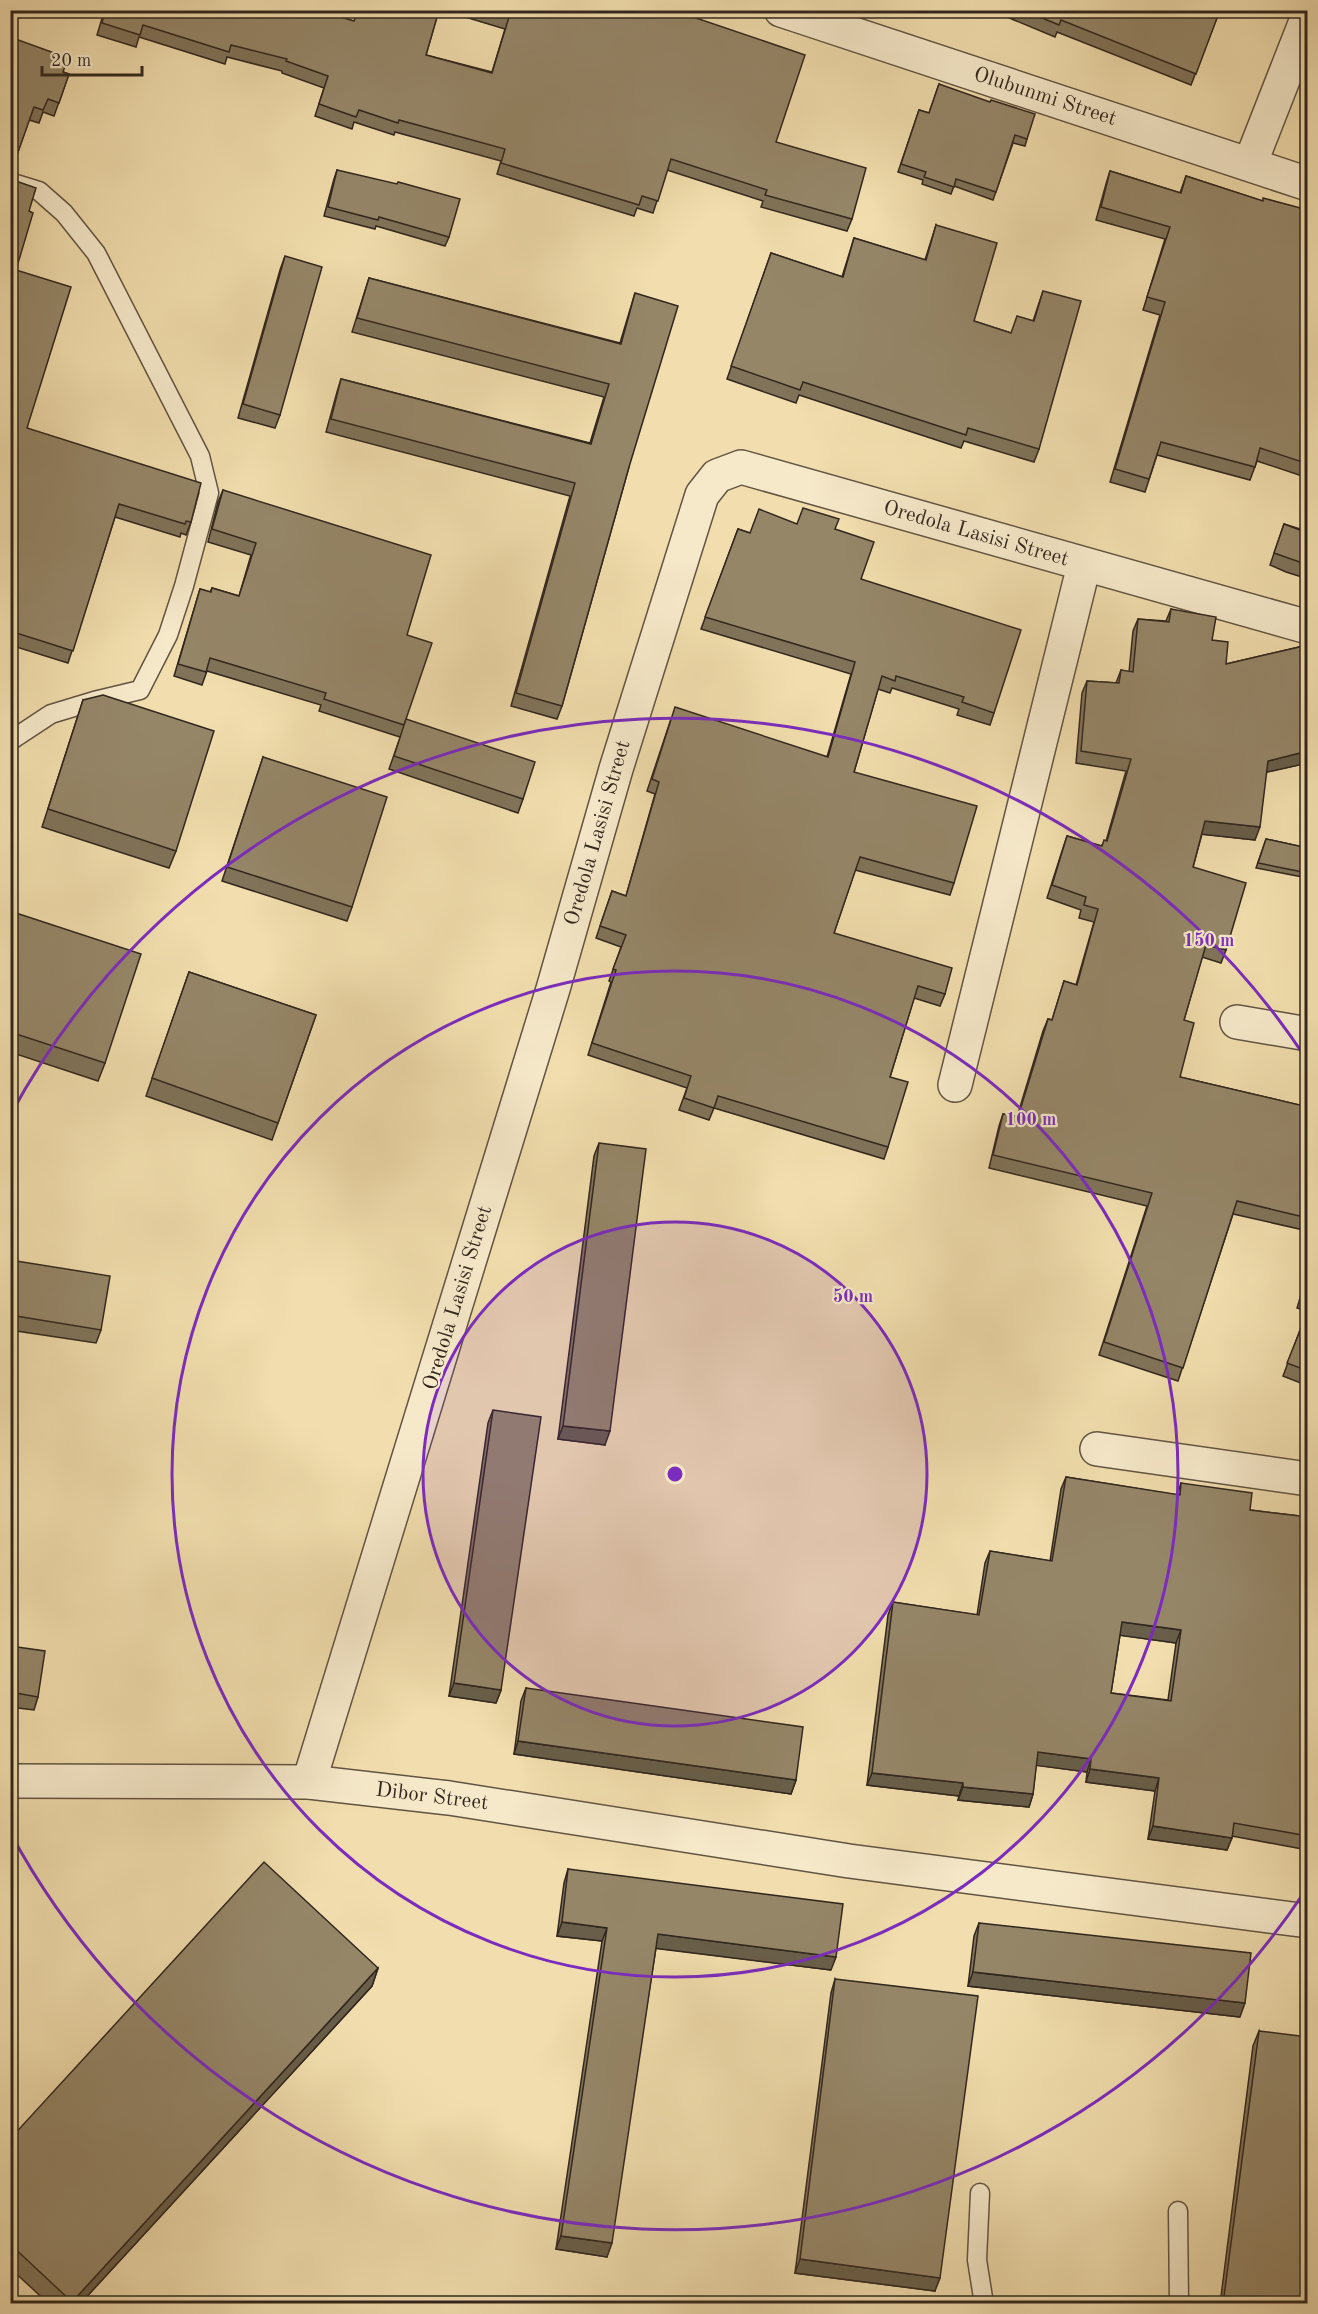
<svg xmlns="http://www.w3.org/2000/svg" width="1318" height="2314" viewBox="0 0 1318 2314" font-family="'Old Standard TT',serif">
<rect width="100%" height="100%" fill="#f1ddad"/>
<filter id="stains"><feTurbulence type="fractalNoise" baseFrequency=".00333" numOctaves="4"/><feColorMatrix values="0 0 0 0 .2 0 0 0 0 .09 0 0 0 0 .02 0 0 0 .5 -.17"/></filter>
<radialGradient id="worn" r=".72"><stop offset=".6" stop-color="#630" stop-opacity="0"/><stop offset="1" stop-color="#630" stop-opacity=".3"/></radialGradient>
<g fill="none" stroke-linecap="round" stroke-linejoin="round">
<defs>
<g id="service">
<path d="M10,182L39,191L64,213L96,253L200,456L209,493L184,586L168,635L140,690L94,701L51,714L10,741"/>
<path d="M980,2193L977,2260L984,2304"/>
<path d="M1178,2211L1179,2304"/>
</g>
<g id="minor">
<path d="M781,10L1308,184"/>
<path d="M1250,164L1308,16"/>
<path d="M1237,1022L1308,1034"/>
<path d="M955,1085L1084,565"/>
<path d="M1097,1449L1308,1479"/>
<path d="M10,1781L309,1782L449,1798L849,1861L1308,1921"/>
<path d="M309,1782L553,989L616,769L702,495L717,476L741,467L1308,627"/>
</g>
</defs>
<!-- service casing -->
<use href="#service" stroke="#625442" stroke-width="21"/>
<!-- minor casing -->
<use href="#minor" stroke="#625442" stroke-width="36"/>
<!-- service -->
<use href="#service" stroke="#f6e9ca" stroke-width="18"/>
<!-- minor -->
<use href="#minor" stroke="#f6e9ca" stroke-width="33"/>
</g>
<!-- wall -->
<g fill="#807359" stroke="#32271e" stroke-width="1.5" fill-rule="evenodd">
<path d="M89,10H318L353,21L363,17L365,10H439L426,55L492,72L505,29L442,10H698L696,18L776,142L852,219L847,231L761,207L763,201L667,170L653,213L637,208L634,216L497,174L501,161L395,132L394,135L354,122L352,129L315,116L324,88L282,73V71L227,57L225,64L139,37L136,47L97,35L103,15Z"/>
<path d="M987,10H1220L1191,85L1057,32L1055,37L1007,17Z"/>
<path d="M10,37L63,72L69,74L54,116L43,112L39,123L29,120L11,171Z"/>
<path d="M939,84L1027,139L1025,146L1013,143L993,200L954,186L951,194L922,184L923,180L898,172L919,110L929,113Z"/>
<path d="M337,170L449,237L445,246L376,226L375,229L324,216L334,179Z"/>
<path d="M1110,171L1180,193L1186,176L1262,201L1308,210V478L1257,461L1250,480L1157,455L1145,492L1110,482L1160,315L1143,310L1165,239L1096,220L1106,184Z"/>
<path d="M10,179L29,211L16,270L27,428L191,522L186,535L181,533L180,537L115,517L68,663L10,645Z"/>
<path d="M936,225L974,321L1011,333L1033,321L1043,291L1039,449L1034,462L964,441L961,448L799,395L796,403L727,379L771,253L842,277L854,238L925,260Z"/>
<path d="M285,256L280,415L275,428L238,418L280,270Z"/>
<path d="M369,278L620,343L635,293L629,467L562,706L557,719L511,706L570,496L326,432L337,392L341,379L590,443L604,397L352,332Z"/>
<path d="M223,490L407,635L406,721L523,799L518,813L389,769L401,735L400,737L319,711L321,705L207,671L202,685L174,676L200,589L210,592L212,588L239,596L251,555L208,542L218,502Z"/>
<path d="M1308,506V579L1286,572L1270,565L1284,524L1300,529Z"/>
<path d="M797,524L835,529L861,579L994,713L990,725L957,715L959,709L892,688L890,693L878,689L854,772L954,883L950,895L855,870L834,933L945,994L940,1006L914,998L890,1077L888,1147L884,1159L714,1108L709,1120L679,1110L687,1088L588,1055L611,982L609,981L621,947L596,938L612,891L626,896L655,794L647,791L671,719L827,757L851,674L701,629L738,529L750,533Z"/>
<path d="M1171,609L1212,640L1226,664L1308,645V763L1266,772L1255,840L1202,834L1193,867L1226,950L1221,963L1202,957L1184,1020L1180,1077L1308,1107V1231L1233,1214L1178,1381L1099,1355L1147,1206L989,1168L999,1126L1003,1114L1017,1117L1043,1031L1048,1019L1052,1020L1064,981L1076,985L1094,922L1079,918L1081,910L1047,898L1063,848L1067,836L1101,846L1106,841L1126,771L1076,763L1082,693L1087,681L1116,683L1121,670L1129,672L1133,631L1138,619L1166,621Z"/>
<path d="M83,700L176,851L169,868L42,827Z"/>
<path d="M263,757L352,907L347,921L222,881Z"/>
<path d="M1266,839L1308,848V878L1256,868Z"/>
<path d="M10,919L105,1063L98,1081L10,1052Z"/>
<path d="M189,972L316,1015L272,1140L146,1096Z"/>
<path d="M599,1143L605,1445L558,1439L594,1156Z"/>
<path d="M10,1260L101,1330L96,1343L10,1330Z"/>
<path d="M1308,1272V1386L1283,1376L1307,1311L1297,1308Z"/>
<path d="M493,1410L501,1690L496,1703L449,1696L488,1423Z"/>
<path d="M1066,1477L1177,1495L1181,1483L1250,1510L1308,1517V1850L1232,1836L1227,1850L1148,1839L1155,1791L1086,1782L1087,1772L1036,1765L1033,1794L1029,1807L958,1800L959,1796L867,1785L888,1615L893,1602L977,1615L985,1563L990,1551L1050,1561L1061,1489ZM1120,1635L1176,1643L1168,1700L1111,1693Z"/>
<path d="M10,1646L38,1697L34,1710L10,1707Z"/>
<path d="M526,1688L796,1780L791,1794L514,1754L521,1701Z"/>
<path d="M568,1869L831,1970L656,1948L607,2257L556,2249L602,1941L557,1936L564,1883Z"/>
<path d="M979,1923L1240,2017L968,1986L974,1936Z"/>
<path d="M378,1968L372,1986L80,2304H49L10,2268V2139Z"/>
<path d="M835,1979L935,2291L795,2273L831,1993Z"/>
<path d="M1259,2031L1308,2304H1220L1253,2046Z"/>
</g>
<!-- shaded-wall -->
<g fill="#685e49" stroke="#32271e" stroke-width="1.5">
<path d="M16,158L11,171H10V160Z"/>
<path d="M1308,751V763L1263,773L1268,761Z"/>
<path d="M1205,821L1260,827L1255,840L1200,834Z"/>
<path d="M563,1426L610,1431L605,1445L558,1439Z"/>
<path d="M1122,1622L1181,1630L1176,1643L1117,1635Z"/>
<path d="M454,1683L501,1690L496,1703L449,1696Z"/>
<path d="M518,1741L796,1780L791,1794L514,1754Z"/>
<path d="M1038,1752L1091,1759L1087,1772L1033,1765Z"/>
<path d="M1090,1769L1159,1778L1155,1791L1086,1782Z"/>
<path d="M872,1773L963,1783L959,1796L867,1785Z"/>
<path d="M963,1787L1033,1794L1029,1807L958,1800Z"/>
<path d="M1153,1826L1232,1838L1227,1850L1148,1839Z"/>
<path d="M562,1922L607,1928L602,1941L557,1936Z"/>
<path d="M658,1934L836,1957L831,1970L653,1948Z"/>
<path d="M378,1968L372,1986L80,2304H72V2302Z"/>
<path d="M973,1972L1245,2003L1240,2017L968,1986Z"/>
<path d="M561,2236L612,2243L607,2257L556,2249Z"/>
<path d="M800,2259L940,2278L935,2291L795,2273Z"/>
</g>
<!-- building -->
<g fill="#958668" stroke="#32271e" stroke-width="1.5" fill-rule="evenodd">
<path d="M105,10H318L354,21L356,15L364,17L365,10H439L426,55L492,73L509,17L487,10H698L696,18L805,55L776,142L866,168L852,219L765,195L767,190L671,159L658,201L642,196L639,205L501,163L505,149L399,120L398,123L359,110L356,117L319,104L328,76L286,61L287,59L231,45L229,52L143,25L140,35L102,23Z"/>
<path d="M1023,10H1220L1196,74L1061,20L1059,25Z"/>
<path d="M10,37L68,58L63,72L69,74L59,103L48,99L43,110L34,107L16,158L10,160Z"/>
<path d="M939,84L990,102L991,100L1035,114L1027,139L1015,135L996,192L956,179L954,187L924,177L926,172L901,164L919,110L929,113Z"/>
<path d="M337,170L397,184L398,182L460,199L449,237L379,217L378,220L328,207Z"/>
<path d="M1110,171L1181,193L1186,176L1263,201V198L1308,210V464L1260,448L1255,467L1161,442L1149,479L1115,469L1165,302L1147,297L1170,227L1101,207Z"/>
<path d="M10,179L36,188L29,211L33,213L16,270L71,287L27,428L201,483L191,522L186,521L185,524L119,504L73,651L10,631Z"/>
<path d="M936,225L997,243L974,321L1011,333L1017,316L1034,321L1043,291L1081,301L1039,449L968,428L966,435L803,382L800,390L731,366L771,253L843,277L854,238L926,260Z"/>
<path d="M285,256L322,267L280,415L243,404Z"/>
<path d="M369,278L621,344L635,293L678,306L629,467L562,706L516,693L575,483L331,419L341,379L591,444L609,384L357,318Z"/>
<path d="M223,490L431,555L407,635L432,643L404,725L324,699L326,693L210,658L206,672L178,664L200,589L211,592L212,588L239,596L256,543L212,529Z"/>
<path d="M1308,507V565L1274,553L1284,524L1300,530Z"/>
<path d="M803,508L839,519L835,529L874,542L861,579L1021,630L994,713L962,702L964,697L896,676L895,681L882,676L854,772L977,806L954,883L860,857L834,933L952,968L945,994L918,986L890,1077L908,1082L888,1147L718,1096L714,1108L684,1098L691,1076L592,1043L616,970L613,969L626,935L600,926L612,891L626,896L659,782L652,779L675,707L828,757L855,662L705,617L738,529L750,533L759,509L797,524Z"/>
<path d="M1171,609L1216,617L1212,640L1228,642L1226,664L1308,645V751L1268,761L1260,827L1205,821L1193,867L1246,883L1226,950L1206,945L1184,1020L1194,1023L1180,1077L1308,1107V1218L1237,1201L1183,1368L1104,1342L1152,1193L993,1155L1003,1114L1018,1117L1048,1019L1052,1020L1064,981L1077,985L1098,909L1084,905L1086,897L1052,885L1067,836L1102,846L1104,840L1107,841L1131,759L1081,751L1087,681L1119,683L1121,670L1133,672L1138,619L1169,622Z"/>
<path d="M103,695L214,731L176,851L48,809L83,700Z"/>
<path d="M406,719L535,762L523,799L394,756Z"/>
<path d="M263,757L387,797L352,907L227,867Z"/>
<path d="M1266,839L1308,848V873L1258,863Z"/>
<path d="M13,912L141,954L105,1063L10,1032V920Z"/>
<path d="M189,972L316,1015L278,1123L152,1078Z"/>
<path d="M599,1143L646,1149L610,1431L563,1426Z"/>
<path d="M10,1260L110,1276L101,1330L10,1315Z"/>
<path d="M1308,1275V1297L1301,1296Z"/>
<path d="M1308,1311V1371L1287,1363Z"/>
<path d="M493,1410L541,1417L501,1690L454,1683Z"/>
<path d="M1066,1477L1180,1495L1181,1483L1252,1493L1250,1510L1308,1517V1836L1234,1823L1232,1838L1153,1826L1159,1778L1090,1769L1091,1759L1038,1752L1033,1794L963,1787V1783L872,1773L893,1602L979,1615L990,1551L1052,1561ZM1122,1622L1181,1630L1171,1701L1111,1693Z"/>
<path d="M10,1646L45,1651L38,1697L10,1692Z"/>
<path d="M526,1688L803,1727L796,1780L518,1741Z"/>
<path d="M264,1862L378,1968L72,2302L10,2244V2139Z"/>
<path d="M568,1869L843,1904L836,1957L658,1934L612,2243L561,2236L607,1928L562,1922Z"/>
<path d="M979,1923L1251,1953L1245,2003L973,1972Z"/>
<path d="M835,1979L978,1996L940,2278L800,2259Z"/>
<path d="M1259,2031L1308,2037V2304H1223Z"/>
</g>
<!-- distance rings -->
<circle cx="675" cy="1474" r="252" fill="#7b2cbf" fill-opacity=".12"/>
<g fill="none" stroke="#7b2cbf" stroke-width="3">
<circle cx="675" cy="1474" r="252"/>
<circle cx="675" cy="1474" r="503"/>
<path d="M1305 1891A755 755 0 0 1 11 1834M11 1114A755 755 0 0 1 1305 1057"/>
</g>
<g text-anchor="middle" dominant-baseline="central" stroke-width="4.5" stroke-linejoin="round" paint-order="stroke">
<!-- street labels -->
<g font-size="21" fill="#32271e" stroke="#f6e9ca">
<text transform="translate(1045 97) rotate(18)">Olubunmi Street</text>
<text transform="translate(976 534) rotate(16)">Oredola Lasisi Street</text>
<text transform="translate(598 833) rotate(-74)">Oredola Lasisi Street</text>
<text transform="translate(458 1298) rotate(-73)">Oredola Lasisi Street</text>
<text transform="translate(432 1797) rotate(7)">Dibor Street</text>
</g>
</g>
<circle cx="675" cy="1474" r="9" fill="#7b2cbf" stroke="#f6e9ca" stroke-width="3"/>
<g font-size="18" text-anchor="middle" font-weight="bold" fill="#7b2cbf" stroke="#f6e9ca" stroke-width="4.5" stroke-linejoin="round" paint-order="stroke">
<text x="1209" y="946">150 m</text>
<text x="1031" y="1125">100 m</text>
<text x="853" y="1302">50 m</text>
</g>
<!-- margin -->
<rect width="1318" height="2314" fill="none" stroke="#f1ddad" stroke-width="36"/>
<rect x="12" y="12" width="1294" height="2290" fill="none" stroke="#32271e" stroke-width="3"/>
<rect x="18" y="18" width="1282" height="2278" fill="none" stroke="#32271e" stroke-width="1.5"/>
<!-- scale -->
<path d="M42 66v9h100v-9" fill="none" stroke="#32271e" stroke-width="3"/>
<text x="51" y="66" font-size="18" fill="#32271e" stroke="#f6e9ca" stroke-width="4.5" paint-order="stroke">20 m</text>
<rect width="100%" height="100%" filter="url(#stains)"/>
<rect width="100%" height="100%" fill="url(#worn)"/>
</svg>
